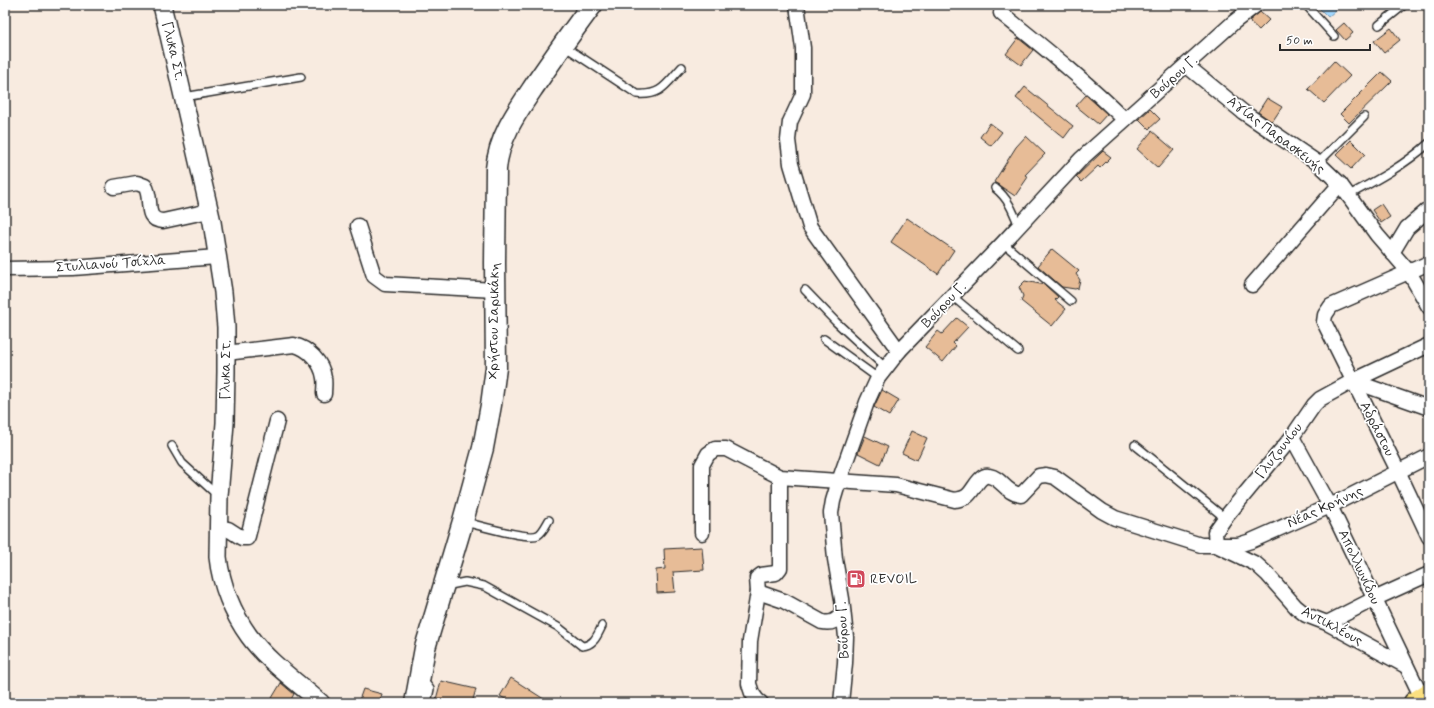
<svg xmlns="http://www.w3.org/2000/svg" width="1434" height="708" viewBox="0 0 1434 708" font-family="Mynerve,sans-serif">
<rect width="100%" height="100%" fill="#f8ebe0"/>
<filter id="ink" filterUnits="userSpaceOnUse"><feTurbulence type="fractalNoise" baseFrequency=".025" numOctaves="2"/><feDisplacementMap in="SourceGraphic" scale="8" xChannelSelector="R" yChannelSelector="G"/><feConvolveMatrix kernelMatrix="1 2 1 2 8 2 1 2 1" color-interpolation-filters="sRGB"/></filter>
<g filter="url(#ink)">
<!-- water -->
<path fill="#9fd6fe" stroke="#7192aa" d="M1316,5H1331L1336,10L1328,17Z"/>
<!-- building -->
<g fill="#e7bc97" stroke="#2b2b2b">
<path d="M1260,12L1269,20L1259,30L1249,21Z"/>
<path d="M1344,23L1353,33L1345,40L1336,30Z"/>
<path d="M1391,28L1400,40L1384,53L1374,41Z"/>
<path d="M1018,38L1033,50L1021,65L1006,54Z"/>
<path d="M1334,61L1350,76L1324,103L1308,89Z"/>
<path d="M1382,72L1392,81L1349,123L1340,114Z"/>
<path d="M1025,87L1073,126L1064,138L1016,98Z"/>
<path d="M1086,95L1107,114L1098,124L1076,106Z"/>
<path d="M1267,98L1282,107L1272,122L1258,112Z"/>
<path d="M1150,109L1160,119L1149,129L1139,119Z"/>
<path d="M990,123L1002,132L991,146L980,137Z"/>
<path d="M1152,131L1174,150L1158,168L1137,149Z"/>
<path d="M1026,136L1045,154L1025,175L1028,177L1015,196L994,182L1016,147Z"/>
<path d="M1351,140L1365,154L1351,169L1336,155Z"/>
<path d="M1103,151L1111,157L1100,168L1098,166L1081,182L1076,177Z"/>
<path d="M1381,204L1390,217L1381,223L1372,210Z"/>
<path d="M907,218L954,250L938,274L891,242Z"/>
<path d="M1052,249L1079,271L1076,274L1080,280L1078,288L1075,289L1062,287L1038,266Z"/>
<path d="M1025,281L1045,285L1058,297L1055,300L1066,309L1052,326L1021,301L1023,296L1019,287Z"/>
<path d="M957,318L968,327L953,343L956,346L943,362L925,347L938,331L942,334Z"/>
<path d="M882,390L899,400L889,416L874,407Z"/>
<path d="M912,431L927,438L917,460L902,453Z"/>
<path d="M865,436L888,447L880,464L858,453Z"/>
<path d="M702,547L704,570L673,572L675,592L657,593L656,570L665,569L664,549Z"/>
<path d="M511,678L550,703H512L500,696Z"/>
<path d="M441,681L476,689L472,703H435Z"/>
<path d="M281,683L294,694L289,703H269Z"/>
<path d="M363,689L382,694L379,703H358Z"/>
</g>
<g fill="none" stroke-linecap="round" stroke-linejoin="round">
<defs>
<g id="service">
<path d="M1306,5L1334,36"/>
<path d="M1379,25L1404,5"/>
<path d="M564,46L637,94C662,96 666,84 682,67"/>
<path d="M184,97L301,77"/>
<path d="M1318,163L1364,117"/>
<path d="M995,188C1008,198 1013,211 1019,226"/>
<path d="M1349,195C1377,180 1405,165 1429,143"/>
<path d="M1003,243L1071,301"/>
<path d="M805,290L836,322L886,368"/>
<path d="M952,296L1018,351"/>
<path d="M824,339L878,378"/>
<path d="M1135,445L1225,518"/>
<path d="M172,446L182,463L217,495"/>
<path d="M465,522C478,525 528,540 538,535C543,532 546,525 549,520"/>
<path d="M445,586L465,582L484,586L558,627L582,646C594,645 597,636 602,626"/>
<path d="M423,680L430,689L427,703"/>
</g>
<g id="minor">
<path d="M797,5L803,48V94L790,122L788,140L791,164L810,227L899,351"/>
<path d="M1001,13C1043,47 1086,81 1124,119"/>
<path d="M1187,66L1243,112L1318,163L1340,184L1377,235L1409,272L1429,307"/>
<path d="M114,187L137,183L145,186C154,199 142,220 163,221L209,211"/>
<path d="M358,226L374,276L385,284L495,290"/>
<path d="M1392,253L1407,228L1429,209"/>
<path d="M1429,263L1331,306L1325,315L1324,322L1398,471L1429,537"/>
<path d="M5,269L73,268L217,257"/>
<path d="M1252,285L1340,184"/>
<path d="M226,353L294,345C308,348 322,362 324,378C325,383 324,389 324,394"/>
<path d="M1353,381L1429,408"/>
<path d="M1292,437L1330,506L1422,698"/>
<path d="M219,527L228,529L242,538H247L248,536L277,421"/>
<path d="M702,533V465L708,454L715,449H726L780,477L896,485L955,500C960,499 963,499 967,496C974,491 979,474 989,476C1002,478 1005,493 1021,495L1039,476L1046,475L1055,477L1102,511L1115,518L1201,545H1238L1251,541L1330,506L1429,456"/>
<path d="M758,592L784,601L822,622C832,624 837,621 843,612"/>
<path d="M1327,623L1374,599L1429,574"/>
<path d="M1406,666L1327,623L1306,615L1296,607L1267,574L1256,564L1216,545L1215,532L1225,518L1292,437L1314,405L1320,399L1353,381L1429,345"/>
<path d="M761,703L757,700L752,693L749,684L750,641L758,592L757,578L761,575L776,573L780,568V477"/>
<path d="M841,703L845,663L846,637L842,599L835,559L831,513L833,501L839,481L867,402L878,378L899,351L1003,243L1081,159L1234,22L1256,5"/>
</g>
<path id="tertiary" d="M162,5L212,222L223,292L226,327V372L225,423L219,496L218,557C221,585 233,614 249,636C268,662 297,682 321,703"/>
<path id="secondary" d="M415,703L425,648L463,521L483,448L491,405L496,368L495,263L496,169C499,135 519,109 537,82C555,56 573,30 592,5"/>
<path id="primary" d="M1415,703L1429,694"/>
</defs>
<!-- service casing -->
<use href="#service" stroke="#2b2b2b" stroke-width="10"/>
<!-- minor casing -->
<use href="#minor" stroke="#2b2b2b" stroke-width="17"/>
<!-- tertiary casing -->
<use href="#tertiary" stroke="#2b2b2b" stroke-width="20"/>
<!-- secondary casing -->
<use href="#secondary" stroke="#2b2b2b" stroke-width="23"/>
<!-- primary casing -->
<use href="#primary" stroke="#2b2b2b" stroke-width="25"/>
<!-- service -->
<use href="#service" stroke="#fff" stroke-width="7"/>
<!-- minor -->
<use href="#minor" stroke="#fff" stroke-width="14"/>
<!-- tertiary -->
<use href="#tertiary" stroke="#fff" stroke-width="17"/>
<!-- secondary -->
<use href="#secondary" stroke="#fff" stroke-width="20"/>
<!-- primary -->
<use href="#primary" stroke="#fbe080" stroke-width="22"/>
</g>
</g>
<!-- icons -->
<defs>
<symbol id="fuel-square" viewBox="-11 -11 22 22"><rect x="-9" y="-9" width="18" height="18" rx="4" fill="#d1495b" stroke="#fff"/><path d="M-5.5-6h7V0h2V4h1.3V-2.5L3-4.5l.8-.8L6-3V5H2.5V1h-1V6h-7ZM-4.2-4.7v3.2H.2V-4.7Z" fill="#fff"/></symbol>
</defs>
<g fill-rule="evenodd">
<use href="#fuel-square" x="845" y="568" width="22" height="22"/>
</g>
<g text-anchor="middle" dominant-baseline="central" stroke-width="3.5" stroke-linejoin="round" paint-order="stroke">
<!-- street labels -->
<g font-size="14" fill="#2b2b2b" stroke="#fff">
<text transform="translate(173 51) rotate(77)">Γλυκα Στ.</text>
<text transform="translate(1174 77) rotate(-41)">Βούρου Γ.</text>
<text transform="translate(1276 135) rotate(37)">Αγίας Παρασκευής</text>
<text transform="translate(111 264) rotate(-4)">Στυλιανού Τσίχλα</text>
<text transform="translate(944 305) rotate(-46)">Βούρου Γ.</text>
<text transform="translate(494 321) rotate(-89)">Χρήστου Σαρικάκη</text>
<text transform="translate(226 370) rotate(-89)">Γλυκα Στ.</text>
<text transform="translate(1377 429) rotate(63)">Αδράστου</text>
<text transform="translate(1279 451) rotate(-52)">Γλυζουνίου</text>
<text transform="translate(1325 507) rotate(-25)">Νέας Κρήνης</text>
<text transform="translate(1359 567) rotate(65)">Απολλωνίδου</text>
<text transform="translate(1332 626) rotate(28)">Αντικλέους</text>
<text transform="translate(843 630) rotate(-93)">Βούρου Γ.</text>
</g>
<!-- poi labels -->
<g font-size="14" fill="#2b2b2b" stroke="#fff" text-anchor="start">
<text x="870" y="579">REVOIL</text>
</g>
</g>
<!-- margin -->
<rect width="1434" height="708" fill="none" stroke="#fff" stroke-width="20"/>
<rect x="10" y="10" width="1414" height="688" fill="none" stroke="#2b2b2b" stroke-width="1.5" filter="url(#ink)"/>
<!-- scale -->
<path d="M1280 44v6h90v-6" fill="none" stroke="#2b2b2b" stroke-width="2"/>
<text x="1286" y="44" font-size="12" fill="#2b2b2b" stroke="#ffffff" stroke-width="3" paint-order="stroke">50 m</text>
</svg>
